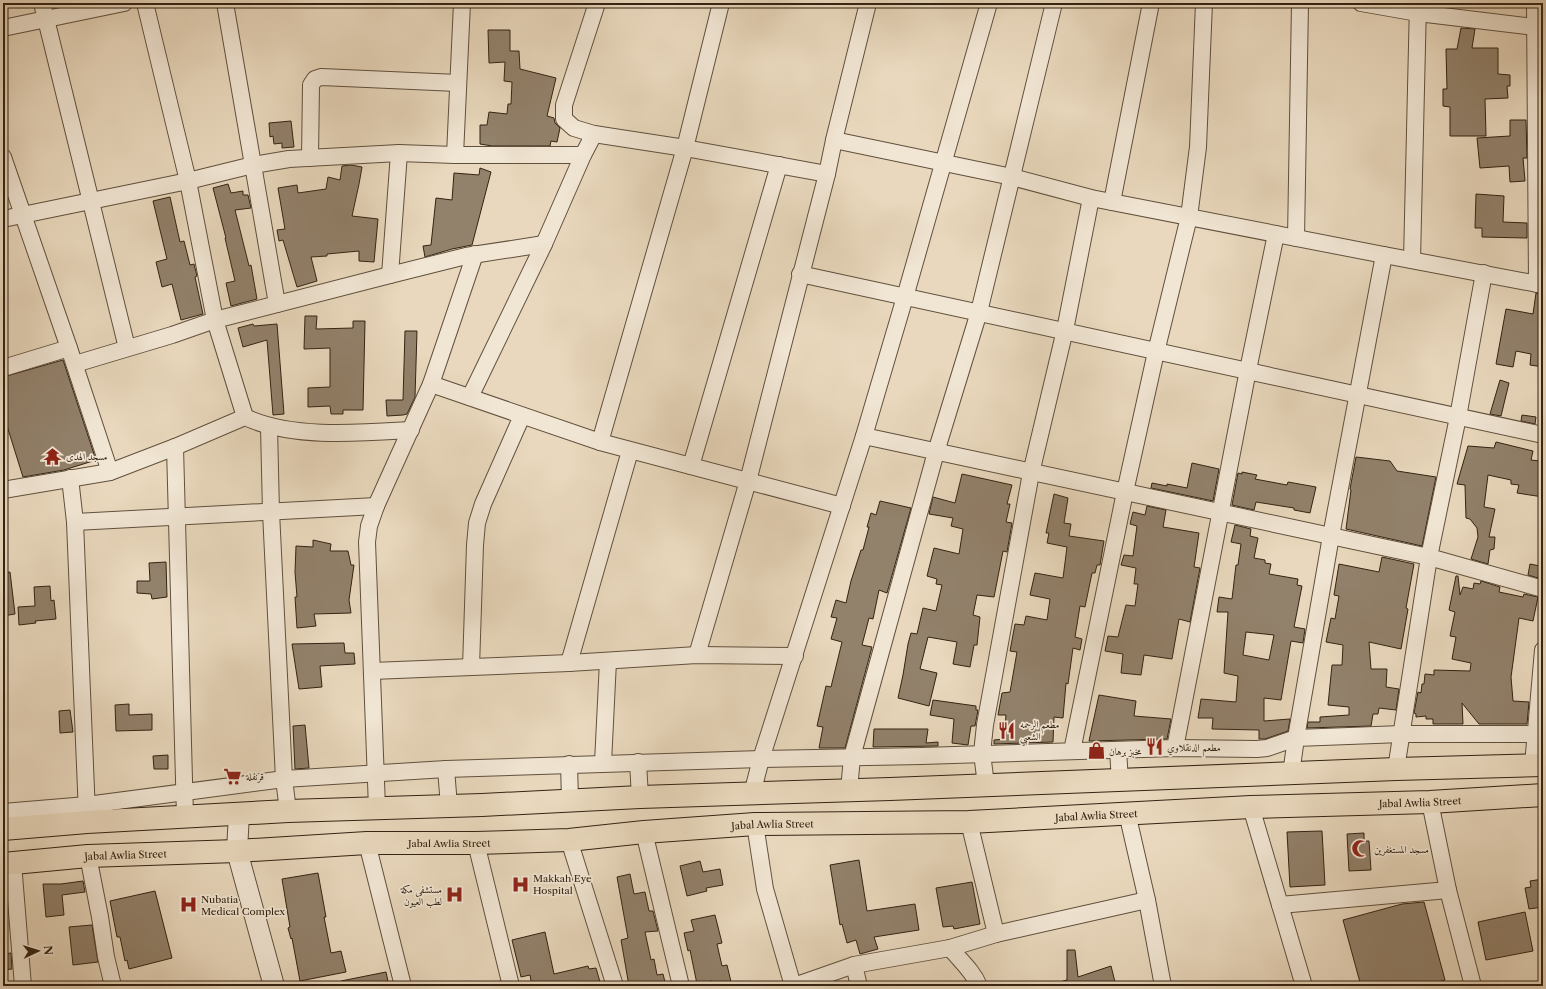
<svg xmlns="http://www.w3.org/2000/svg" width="1546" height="989" viewBox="0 0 1546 989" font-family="'Libre Caslon Text',Amiri,serif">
<rect width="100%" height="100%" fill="#e9d8bd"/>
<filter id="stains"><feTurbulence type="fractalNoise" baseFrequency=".005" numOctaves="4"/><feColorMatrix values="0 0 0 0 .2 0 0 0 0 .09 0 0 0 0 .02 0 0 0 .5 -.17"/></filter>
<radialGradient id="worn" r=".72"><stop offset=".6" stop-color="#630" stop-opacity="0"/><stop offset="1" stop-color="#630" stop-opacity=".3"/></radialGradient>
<!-- building -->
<g fill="#92816b" stroke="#332312" fill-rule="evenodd">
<path d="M1461,28L1475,29L1472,48H1498V74L1510,75V86H1507L1508,98L1485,99L1486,136H1450V107L1443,106V89H1447L1446,49H1457Z"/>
<path d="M488,30H510V51H519L520,69L556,78L547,116L554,118L555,123L560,128L557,142L551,141L550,146H492L480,144V125H487L489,112L507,114L508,104H511L512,82L504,81L505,62L489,63Z"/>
<path d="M1510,120H1526L1527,158H1523L1525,181L1510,182L1509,166L1480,168L1477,138L1510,136Z"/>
<path d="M291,121L294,147L282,148V143L274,144L273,136L270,137L269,123Z"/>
<path d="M351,165L362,167L359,184L352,216L378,219L374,262L359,261V251L327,254V256L311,257L317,281L297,287L283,240L279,241L277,230L285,229L278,188L297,185L298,193L326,189L328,177L340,180L342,166Z"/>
<path d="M480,168L491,172L472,245L452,249L425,257L423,246L431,245L436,198L452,200L454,173L479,175Z"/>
<path d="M228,184L231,193L243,191V195H248L251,208L235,210L249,266L251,265L257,299L231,306L226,283L235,281L225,238H226L213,188Z"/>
<path d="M1476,194L1504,196L1503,222L1527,223V238L1482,237V228H1475Z"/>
<path d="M170,197L180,242L184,241L190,265L194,264L197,276L195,277L203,314L181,320L172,284L162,287L156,262L167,259L153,201Z"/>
<path d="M1536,293L1543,294V367L1530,365L1531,354L1516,351L1513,367L1496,364L1506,309L1533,314Z"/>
<path d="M305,316H317L316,329L353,328V321H365L363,410H343V414H331L330,406L308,407V388L330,387V348L304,349Z"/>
<path d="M253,324L254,326L277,324L284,414L273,415L267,340L243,347L238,328Z"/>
<path d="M405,331H417L415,397L407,414L403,415L387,416L386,400H403Z"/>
<path d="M63,360L96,460L64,470L23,477L3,413V377Z"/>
<path d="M1500,380L1509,383L1501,416L1490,414Z"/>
<path d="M1522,415L1536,417L1535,424L1521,421Z"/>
<path d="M1496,442L1533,451L1531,460L1540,461L1539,465L1543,466V497L1517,493L1519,485L1511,484V480L1488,475L1484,507L1495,509L1489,537H1495L1494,549L1490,550L1488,564L1471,559L1478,537L1477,528L1470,519L1466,518L1465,485L1457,484L1468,446L1494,448Z"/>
<path d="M1356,457L1390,461L1397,471L1436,477L1422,546L1346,529L1351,490L1350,489Z"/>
<path d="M1192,463L1219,469L1213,501L1151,488L1152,483L1167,486V484L1187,488Z"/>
<path d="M1242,472L1257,475L1255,479L1287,485L1288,482L1316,487L1310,513L1294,510V508L1256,502L1254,510L1232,505L1238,473L1242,474Z"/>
<path d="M962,474L1012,485L1007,504H1010L1006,522L1012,523L1007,552L1003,551L994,597L977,595L973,615L980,617L977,645H974L970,667L953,664L957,642L928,637L920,669L937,673L929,706L898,698L903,675L908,644L911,633L917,634L923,608L936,611L942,585L936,584L937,579L927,576L934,548L959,554L963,529L951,526L953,518L929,514L933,497L955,503Z"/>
<path d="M1054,494L1068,498L1064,523L1071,524L1069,536L1104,541L1100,565H1097L1095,573H1092L1085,607L1080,606L1075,637L1082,639L1080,650L1073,648L1068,684L1066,683L1063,718L1054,717L1053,742L994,744V740L1004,739L1006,715H998L1002,693L1010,692L1017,652L1010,651L1015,624L1024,625L1026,616L1047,620L1050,599L1030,595L1035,573L1063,578L1067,547L1047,543L1049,533H1046Z"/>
<path d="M880,501L911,508L887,593L879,590L873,619L869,618L862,645L872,647L845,748H819L823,727L817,726L826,686L831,687L842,642L831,639L837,618L831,617L836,600L846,603L851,581L861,550H863L869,527H867L871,513L876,515Z"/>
<path d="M1147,506L1166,510L1163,527L1199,533L1194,567L1200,568L1190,622L1179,619L1172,659L1144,655L1141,675L1121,673L1123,654L1105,651L1108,636L1118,637L1126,605L1135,606L1138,584H1134L1136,568L1121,565L1124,555L1133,556L1137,526L1130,524L1133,512L1145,515Z"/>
<path d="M1235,525L1251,529L1250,536L1258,538L1254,558L1265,560V563L1271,564L1269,574L1298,579L1297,585L1302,586L1294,627L1305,629L1303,643L1291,641L1281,700L1264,698V721L1290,719L1288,731L1265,739H1259V730L1212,729L1213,718H1198L1201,699L1236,702L1238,676L1224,673L1228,612H1217L1219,597L1232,599L1236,565H1238L1241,544L1231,542ZM1246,632L1274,635L1269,660L1243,655Z"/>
<path d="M313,540L331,544L330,551H348L351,565H354L349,600L351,613L314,614L316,626L297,628L295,597H297L295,572L296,546L313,547Z"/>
<path d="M1382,557L1414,564L1406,608L1408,609L1401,649L1369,642L1371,669H1387L1386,687L1399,689L1396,710L1379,708L1378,714H1373L1371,726L1307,728L1308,722H1320V717L1349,715V707L1328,705L1332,665H1342L1343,645L1326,642L1331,618L1335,619L1339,596L1334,595L1339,564L1379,572Z"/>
<path d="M166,562L167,597L152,599L151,594L137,593V581H150L149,563Z"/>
<path d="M1530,564L1540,566L1538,578L1528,575Z"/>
<path d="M10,572L15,614L3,616V573Z"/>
<path d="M1456,576H1458L1460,595L1463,587L1473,589L1474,583L1480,584L1481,581L1500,587L1499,592L1523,597L1524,594L1538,597L1533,621L1519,618L1511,677L1513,701L1529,702L1527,724H1479L1462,703L1463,724H1433V719H1426V716L1416,717V714L1414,713L1418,692L1421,693L1422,684H1424L1425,674L1434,675V670L1470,671L1471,663L1452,659L1456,637L1450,636L1455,612L1449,610Z"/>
<path d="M50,586L51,601L54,600L56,619L35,621L36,623L19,625L18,607L35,606L34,587Z"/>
<path d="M344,643L345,653H354L355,664L320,666L322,687L299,689L292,644Z"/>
<path d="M1099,695L1136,701L1134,716L1171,719L1167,739L1089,741Z"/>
<path d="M933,700L976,706V710H978L975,726H971L968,745L952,743L954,719L930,715Z"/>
<path d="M129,704V715L152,714V730L116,731L115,705Z"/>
<path d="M70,710L73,732L60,733L59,711Z"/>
<path d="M305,725L309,768L295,769L293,726Z"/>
<path d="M874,729H928L926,743L938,742V746L873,747Z"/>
<path d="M168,755V769H154L153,756Z"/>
<path d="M1322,831L1325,885L1290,887L1287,832Z"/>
<path d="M1364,833V841H1369L1371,870L1349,871L1347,834Z"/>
<path d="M859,860L867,911L915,904L919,930L874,937L878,949L860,954L856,940L847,943L842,924L840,925L830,865Z"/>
<path d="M700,861L703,872L720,869L723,885L706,888L707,891L687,896L680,866Z"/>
<path d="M318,873L326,917H324L331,953L341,951L346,972L300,981L292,938L291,939L288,928L290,927L282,879Z"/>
<path d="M630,874L634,894L645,892L649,911H653L658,931L645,932L651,960L654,959L657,975L663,974L666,986H629L621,940L628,938L617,877Z"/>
<path d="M1543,879V907L1529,909L1525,888L1531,887L1530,881Z"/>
<path d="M83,881L85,892L62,895L64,915L46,917L43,884H61Z"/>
<path d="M972,882L980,924L954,929L953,926L943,927L936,888Z"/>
<path d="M155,891L172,958L129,969L127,960L125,961L120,937H117L110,901Z"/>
<path d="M1424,902L1445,980L1423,986H1361L1343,920L1402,904Z"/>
<path d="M1525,912L1533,951L1486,960L1478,922Z"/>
<path d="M715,915L722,943L717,944L722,966L727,965L732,986H713L712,981L697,984L690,950L688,951L684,933L694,931L691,920Z"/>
<path d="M92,925L98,962L73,965L69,927Z"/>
<path d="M545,932L554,974L588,966L589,969L596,968L600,982L583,986H532L530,975L521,977L512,940Z"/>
<path d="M1067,950H1075L1078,977L1111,966L1116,986H1057L1056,983L1067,980Z"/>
<path d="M11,953L12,969L3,970V954Z"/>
<path d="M386,972L389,986H342L341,981Z"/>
</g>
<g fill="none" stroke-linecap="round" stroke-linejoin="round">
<defs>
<g id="minor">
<path d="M42,3L127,348"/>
<path d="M145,3L188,181L215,320L245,417"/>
<path d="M225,3L277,304"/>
<path d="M597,3L564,105V119L574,128L594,134L685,148L827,174"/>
<path d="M1361,3L1418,13L1543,28"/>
<path d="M1535,3L1537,284"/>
<path d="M3,28L124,3"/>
<path d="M834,140L1012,177L1091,198L1384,255L1543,285"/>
<path d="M455,155L462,3"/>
<path d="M3,157L69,348L110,472"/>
<path d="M310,158L311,85L315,79L321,77L458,83"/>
<path d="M1112,202L1151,3"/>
<path d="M3,219L188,181L253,165L289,159L399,153L455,155H583"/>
<path d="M1296,238L1300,3"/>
<path d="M1412,260L1418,3"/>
<path d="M800,274L1543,435"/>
<path d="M390,275L399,153"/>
<path d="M75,364L172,335L215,320L390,275L466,256L544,244"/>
<path d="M3,368L69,348"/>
<path d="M431,384L600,442L842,506"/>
<path d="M470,397L544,244L583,155L594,134"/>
<path d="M269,427L271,512L284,779L288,811"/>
<path d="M864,436L1429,557L1543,589"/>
<path d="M600,442L685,148L721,3"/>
<path d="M175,447L185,817"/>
<path d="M691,466L779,165"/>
<path d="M70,478L75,522L87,814"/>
<path d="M3,490L110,472L175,447L245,417C291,439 361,433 411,430"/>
<path d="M75,522L376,506"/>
<path d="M697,655L748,481L827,174L834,140L868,3"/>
<path d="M569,663L630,451"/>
<path d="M471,667L475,545L477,523L483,504L522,416"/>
<path d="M372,671L569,663L697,655L795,656"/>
<path d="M1175,748L1248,370L1276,234"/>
<path d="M1118,750L1120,781"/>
<path d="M1072,751L1125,492L1156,352L1189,217L1198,147L1204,3"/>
<path d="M638,762L640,797"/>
<path d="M603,763L608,661"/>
<path d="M569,764L570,800"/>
<path d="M1533,765L1543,650"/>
<path d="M446,769L449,806"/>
<path d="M1396,769L1429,557L1458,417L1484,273"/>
<path d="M1291,774L1296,738L1331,536L1384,255"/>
<path d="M986,785L982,753L985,725L1031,473L1065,330L1091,198"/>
<path d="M849,790L852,757L936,452L979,312L1054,3"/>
<path d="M752,794L761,759L864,436L905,297L989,3"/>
<path d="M1430,802L1448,890L1473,986"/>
<path d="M1251,807L1304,986"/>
<path d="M377,808L367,542L369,526L376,506L431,384L475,254"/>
<path d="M3,812L87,805L284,779L446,769L761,759L922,756L1175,748L1257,749L1267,748L1296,738L1402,734H1543"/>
<path d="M1127,813L1147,900L1163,986"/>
<path d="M969,822L996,934"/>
<path d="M755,824L765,889L793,986"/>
<path d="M644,832L681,986"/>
<path d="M569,840L615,986"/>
<path d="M367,843L403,986"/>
<path d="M476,843L511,986"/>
<path d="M88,856L100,917L106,957L113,986"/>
<path d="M13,863L23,986"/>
<path d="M1280,905L1448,890"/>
<path d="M950,948C960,960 973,971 979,986"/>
<path d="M854,965L859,986"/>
<path d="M794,986L854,965L950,948L996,934L1147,900"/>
</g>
<path id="tertiary" d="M239,813L237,851L274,986"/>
<g id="primary">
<path d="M3,829L87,822L288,811L482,805L640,797L890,789L1396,769L1543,765"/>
<path id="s1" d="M3,864L88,856L237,851L367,843H476L569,840L644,832L755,824L969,822L1251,807L1430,802L1543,795"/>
</g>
</defs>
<!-- minor casing -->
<use href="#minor" stroke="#60503d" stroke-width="18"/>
<!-- tertiary casing -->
<use href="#tertiary" stroke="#60503d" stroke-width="22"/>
<!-- primary casing -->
<use href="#primary" stroke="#332312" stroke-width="24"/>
<!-- minor -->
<use href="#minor" stroke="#f1e6d4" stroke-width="16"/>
<!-- tertiary -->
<use href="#tertiary" stroke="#f1e6d4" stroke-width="20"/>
<!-- primary -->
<use href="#primary" stroke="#e9d8bd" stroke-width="22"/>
</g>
<!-- icons -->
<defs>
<symbol id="temple-bare" viewBox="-9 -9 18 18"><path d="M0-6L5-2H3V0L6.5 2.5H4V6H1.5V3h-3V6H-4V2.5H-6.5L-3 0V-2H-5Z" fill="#8f2418" stroke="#f1e6d4" stroke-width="2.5" paint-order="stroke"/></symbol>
<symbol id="restaurant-bare" viewBox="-9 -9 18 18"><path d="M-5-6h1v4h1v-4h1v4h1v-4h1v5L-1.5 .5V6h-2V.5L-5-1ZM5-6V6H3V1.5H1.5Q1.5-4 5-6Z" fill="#8f2418" stroke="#f1e6d4" stroke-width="2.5" paint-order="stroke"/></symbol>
<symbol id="shop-bare" viewBox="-9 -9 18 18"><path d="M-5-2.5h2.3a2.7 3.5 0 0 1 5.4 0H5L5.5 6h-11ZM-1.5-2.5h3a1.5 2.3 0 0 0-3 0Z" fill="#8f2418" stroke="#f1e6d4" stroke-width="2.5" paint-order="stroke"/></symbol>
<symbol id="supermarket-bare" viewBox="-9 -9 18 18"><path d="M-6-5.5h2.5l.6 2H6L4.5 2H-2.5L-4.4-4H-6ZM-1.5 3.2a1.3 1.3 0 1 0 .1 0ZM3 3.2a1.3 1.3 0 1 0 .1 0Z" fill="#8f2418" stroke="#f1e6d4" stroke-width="2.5" paint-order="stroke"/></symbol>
<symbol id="mosque-bare" viewBox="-9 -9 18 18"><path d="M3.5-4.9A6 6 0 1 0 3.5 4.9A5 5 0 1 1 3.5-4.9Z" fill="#8f2418" stroke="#f1e6d4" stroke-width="2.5" paint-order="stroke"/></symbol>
<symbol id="hospital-bare" viewBox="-9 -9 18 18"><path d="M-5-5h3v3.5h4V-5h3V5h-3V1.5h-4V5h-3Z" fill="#8f2418" stroke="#f1e6d4" stroke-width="2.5" paint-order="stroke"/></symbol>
</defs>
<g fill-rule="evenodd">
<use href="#temple-bare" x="40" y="444" width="25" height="25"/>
<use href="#restaurant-bare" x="994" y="718" width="25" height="25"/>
<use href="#restaurant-bare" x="1142" y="734" width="25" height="25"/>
<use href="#shop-bare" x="1084" y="738" width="25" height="25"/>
<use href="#supermarket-bare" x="220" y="764" width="25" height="25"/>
<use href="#mosque-bare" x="1348" y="836" width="25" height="25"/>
<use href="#hospital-bare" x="508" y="872" width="25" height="25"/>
<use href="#hospital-bare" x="442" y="882" width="25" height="25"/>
<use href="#hospital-bare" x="176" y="892" width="25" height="25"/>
</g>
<g text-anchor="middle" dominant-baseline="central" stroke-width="3.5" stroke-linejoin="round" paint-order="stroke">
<!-- poi labels -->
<g font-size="10" fill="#332312" stroke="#f1e6d4" text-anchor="start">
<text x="66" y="456">مسجد الهدى</text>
<text x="1020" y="724">مطعم الرحمه<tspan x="1020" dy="12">الشعبي</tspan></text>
<text x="1167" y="747">مطعم الدنقلاوي</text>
<text x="1109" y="751">مخبز برهان</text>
<text x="246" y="776">قرنفلة</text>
<text x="1374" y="849">مسجد المستغفرين</text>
<text x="533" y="878">Makkah Eye<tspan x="533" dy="12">Hospital</tspan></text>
<text x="442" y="889" text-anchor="end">مستشفى مكة<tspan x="442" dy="12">لطب العيون</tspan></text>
<text x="201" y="899">Nubatia<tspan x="201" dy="12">Medical Complex</tspan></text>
</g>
<!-- street labels -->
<g font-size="10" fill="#332312" stroke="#f1e6d4">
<text stroke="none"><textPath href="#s1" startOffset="1419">Jabal Awlia Street</textPath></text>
<text stroke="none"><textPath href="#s1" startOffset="1095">Jabal Awlia Street</textPath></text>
<text stroke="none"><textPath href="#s1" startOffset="771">Jabal Awlia Street</textPath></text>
<text stroke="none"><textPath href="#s1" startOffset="447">Jabal Awlia Street</textPath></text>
<text stroke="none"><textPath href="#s1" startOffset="123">Jabal Awlia Street</textPath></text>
</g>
</g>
<!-- margin -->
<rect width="1546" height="989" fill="none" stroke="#e9d8bd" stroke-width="16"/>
<rect x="4" y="4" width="1538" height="981" fill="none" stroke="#332312" stroke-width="2"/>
<rect x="8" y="8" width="1530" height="973" fill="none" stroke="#332312"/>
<!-- north arrow -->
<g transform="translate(38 951) rotate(86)" stroke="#f1e6d4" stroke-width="3" paint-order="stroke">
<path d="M0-3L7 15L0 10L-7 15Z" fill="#332312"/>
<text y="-6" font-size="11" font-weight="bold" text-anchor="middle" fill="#332312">N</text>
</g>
<rect width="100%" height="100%" filter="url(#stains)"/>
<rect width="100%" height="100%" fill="url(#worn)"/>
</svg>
